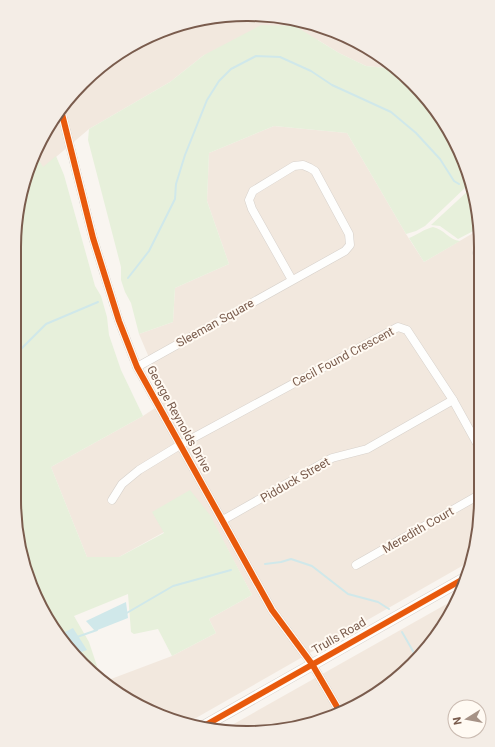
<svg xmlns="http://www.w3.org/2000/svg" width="495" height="747" viewBox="0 0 495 747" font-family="Roboto,sans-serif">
<rect width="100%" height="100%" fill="#f9f5f0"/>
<!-- residential -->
<g fill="#f2e8de">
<path d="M232,14L323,26L396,69L366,66L339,53L318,40L204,55L170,82L89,129L43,168L35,153L38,144L72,93L144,38Z"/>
<path d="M274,126L347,133L406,234L424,262L480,229L479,530L469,562L189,722L158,715L103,682L172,656L216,633L209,619L252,595L210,516L164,532L119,557H87L51,467L143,416L167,400L139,334L173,322L175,288L229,264L207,201L209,153Z"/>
<path d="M459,597L457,603L423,654L364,702L308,725L232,733L223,730Z"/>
</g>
<!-- green -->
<g fill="#e7f0db">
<path d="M261,25L295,26L339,53L366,66L396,69L402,72L457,144L468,185L425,226L416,231L406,234L347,133L274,126L209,153L207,201L229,264L175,288L173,322L139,334L131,303L125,292L121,280V267L88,140L89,129L170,82L204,55Z"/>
<path d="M35,153L43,167L56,156L64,175L95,286L101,296L107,317L109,335L121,370L143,416L51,467L87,557H119L164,533L152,512L190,490L210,515L252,595L209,619L216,633L172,656L158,629L134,634L131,632L128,594L74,616L89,642L102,681L53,629L26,574L14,499L16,217Z"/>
<path d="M469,190L479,228L458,239L440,226L431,225Z"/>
<path d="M433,227C444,229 449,240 460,241L424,262L409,238C417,235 424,229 433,227Z"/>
</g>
<!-- water -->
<g fill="#d0e8ea">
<path d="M126,602L128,618L95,631L86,621Z"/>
<path d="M73,628L87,650L76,654L59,635Z"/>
</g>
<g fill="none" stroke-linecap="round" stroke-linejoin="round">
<!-- stream -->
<g stroke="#d0e8ea" stroke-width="2">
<path d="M128,278L149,251L175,199L176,184L185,155L207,100L219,81L231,69L256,56L280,57L311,71L332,85L391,112L416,133L440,159L454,181L459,184"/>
<path d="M15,355L46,324L98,302"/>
<path d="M265,564L281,562L291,559L312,566L348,594L378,602L389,609"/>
<path d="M125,614L173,586L231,570"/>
<path d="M402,632L417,658"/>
<path d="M77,637L97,630"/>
</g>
<defs>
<g id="street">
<path d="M127,51L156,35"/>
<path d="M61,110L93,238L119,321L137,367L272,610L312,664L340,712"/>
<path d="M480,262L477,253L480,239"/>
<path d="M137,367L345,251L350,245L349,234L315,171L310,168L303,165L294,166L253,191L249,200L252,209L292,280"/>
<path d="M112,500L122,484L139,470L180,445L398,327L407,330L453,400L479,447"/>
<path d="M223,520L332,458L367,449L453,400"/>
<path d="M356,565L479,495"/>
</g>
<path id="secondary" d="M204,726L465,578"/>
</defs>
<!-- street casing -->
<use href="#street" stroke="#d7d1cb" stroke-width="9"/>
<!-- secondary casing -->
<use href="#secondary" stroke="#d9d2cb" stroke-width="12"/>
<!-- street -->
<use href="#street" stroke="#fefefd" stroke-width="8"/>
<!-- secondary -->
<use href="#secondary" stroke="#fefefd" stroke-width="11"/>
<defs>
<g id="cycleway">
<path d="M61,110L93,238L119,321L137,367L272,610L312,664L340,712"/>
<path d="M204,726L465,578"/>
</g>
</defs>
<!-- cycleway casing -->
<use href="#cycleway" stroke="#fffaf3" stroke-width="8"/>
<!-- cycleway -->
<use href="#cycleway" stroke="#e8590c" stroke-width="6"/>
</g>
<g text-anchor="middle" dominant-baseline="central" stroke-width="4" stroke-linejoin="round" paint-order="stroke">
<!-- street labels -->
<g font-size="12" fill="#7a5c4d" stroke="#fffaf3">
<text transform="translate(215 323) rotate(-29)">Sleeman Square</text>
<text transform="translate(343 357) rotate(-28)">Cecil Found Crescent</text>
<text transform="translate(179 419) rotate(61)">George Reynolds Drive</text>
<text transform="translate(295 480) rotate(-30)">Pidduck Street</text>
<text transform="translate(418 530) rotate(-30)">Meredith Court</text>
<text transform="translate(339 636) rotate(-30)">Trulls Road</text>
</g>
</g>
<!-- crop -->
<path d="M0 0H495V747H0ZM247 21H248A226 226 0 0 1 474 247V500A226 226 0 0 1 248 726H247A226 226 0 0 1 21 500V247A226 226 0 0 1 247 21Z" fill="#f4ede6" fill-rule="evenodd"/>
<path fill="none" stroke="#7a5c4d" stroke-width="2" d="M247 21H248A226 226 0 0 1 474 247V500A226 226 0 0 1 248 726H247A226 226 0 0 1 21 500V247A226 226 0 0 1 247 21Z"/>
<!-- north arrow -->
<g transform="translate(467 719) rotate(259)"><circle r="19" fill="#fffaf3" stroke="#cabbb1"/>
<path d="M0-3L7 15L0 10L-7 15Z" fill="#a69286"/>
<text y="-6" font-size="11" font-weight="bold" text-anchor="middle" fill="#7a5c4d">N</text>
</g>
</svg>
